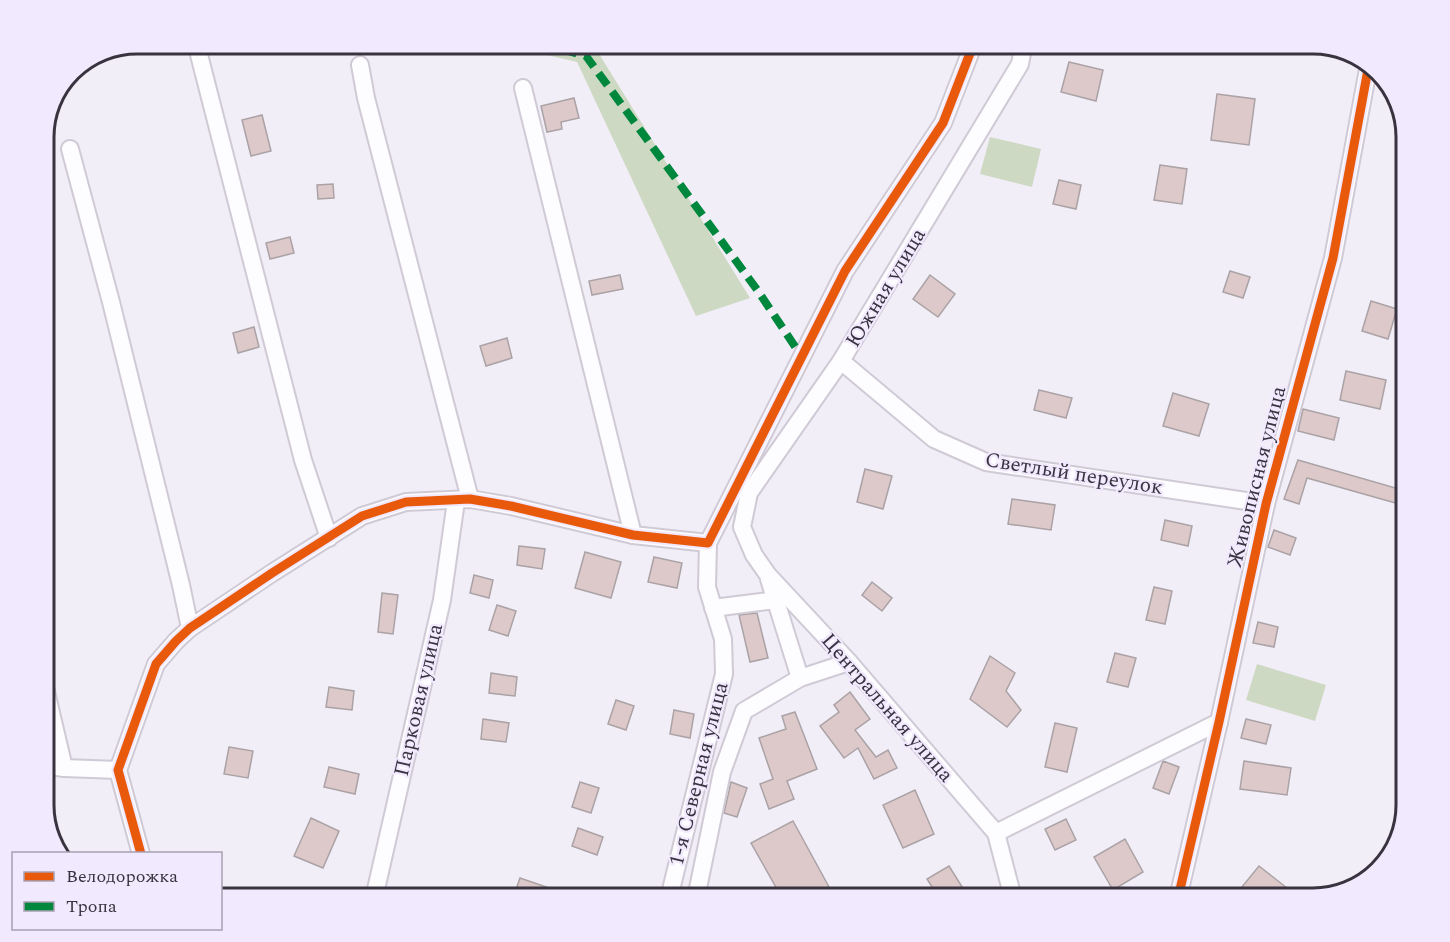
<svg xmlns="http://www.w3.org/2000/svg" width="1450" height="942" viewBox="0 0 1450 942" font-family="Spectral,serif">
<rect width="100%" height="100%" fill="#f2eef8"/>
<!-- green -->
<g fill="#ced9c3">
<path d="M499,44H584L596,49L750,298L696,316L577,62Z"/>
<path d="M990,137L1041,149L1032,187L980,174Z"/>
<path d="M1257,664L1326,685L1315,721L1246,700Z"/>
</g>
<!-- building -->
<g fill="#ddc9ca" stroke="#aaa2a5" stroke-width="1.5">
<path d="M1069,62L1103,70L1096,101L1061,92Z"/>
<path d="M1217,94L1255,99L1249,145L1211,140Z"/>
<path d="M574,98L579,118L561,122L562,129L547,132L541,106Z"/>
<path d="M262,115L271,151L251,156L242,120Z"/>
<path d="M1160,165L1187,169L1182,204L1154,200Z"/>
<path d="M1059,180L1081,185L1076,209L1053,204Z"/>
<path d="M333,184L334,198L318,199L317,185Z"/>
<path d="M290,237L294,253L270,259L266,243Z"/>
<path d="M1230,271L1250,277L1243,298L1223,292Z"/>
<path d="M620,275L623,289L592,295L589,281Z"/>
<path d="M930,275L955,294L938,317L913,299Z"/>
<path d="M1371,301L1397,309L1388,339L1362,331Z"/>
<path d="M254,327L259,347L238,353L233,333Z"/>
<path d="M507,338L512,358L486,366L480,346Z"/>
<path d="M1346,371L1386,380L1380,409L1340,400Z"/>
<path d="M1039,390L1072,398L1066,418L1034,410Z"/>
<path d="M1173,393L1209,404L1199,436L1163,426Z"/>
<path d="M1303,409L1339,418L1334,440L1298,431Z"/>
<path d="M1298,460L1406,491V506L1307,478L1299,504L1284,499Z"/>
<path d="M865,469L892,476L883,509L857,502Z"/>
<path d="M1012,499L1055,505L1051,530L1008,524Z"/>
<path d="M1165,520L1192,526L1188,546L1161,540Z"/>
<path d="M1274,530L1296,538L1290,555L1268,547Z"/>
<path d="M519,546L545,549L542,569L517,565Z"/>
<path d="M585,552L621,562L611,598L575,588Z"/>
<path d="M654,557L682,563L677,588L648,582Z"/>
<path d="M474,575L493,580L489,598L470,593Z"/>
<path d="M872,582L892,598L882,611L862,595Z"/>
<path d="M1154,587L1172,591L1165,624L1146,620Z"/>
<path d="M382,593L398,595L393,634L378,632Z"/>
<path d="M497,605L516,611L508,636L489,630Z"/>
<path d="M757,613L768,658L750,662L739,615Z"/>
<path d="M1258,622L1278,627L1274,647L1253,643Z"/>
<path d="M1115,653L1136,658L1128,687L1107,682Z"/>
<path d="M990,656L1015,673L1006,691L1021,710L1007,727L970,699Z"/>
<path d="M491,673L517,677L515,696L489,693Z"/>
<path d="M329,687L354,691L352,710L326,707Z"/>
<path d="M850,692L870,719L855,730L876,757L888,750L897,768L874,779L858,748L844,758L820,726L839,712L834,705Z"/>
<path d="M616,700L634,706L626,730L608,724Z"/>
<path d="M674,710L694,714L690,738L670,734Z"/>
<path d="M795,712L817,769L787,781L794,799L769,809L760,784L773,779L759,738L786,729L782,716Z"/>
<path d="M483,719L509,723L506,742L481,739Z"/>
<path d="M1246,719L1271,725L1266,744L1241,738Z"/>
<path d="M1055,723L1077,728L1067,772L1045,767Z"/>
<path d="M229,747L253,751L248,778L224,774Z"/>
<path d="M1163,761L1179,767L1169,794L1153,788Z"/>
<path d="M1244,761L1291,768L1287,795L1240,789Z"/>
<path d="M329,767L359,774L355,794L324,787Z"/>
<path d="M580,782L599,788L591,813L572,807Z"/>
<path d="M731,782L747,788L737,817L724,813Z"/>
<path d="M915,790L934,834L903,848L883,805Z"/>
<path d="M311,818L339,831L323,868L294,856Z"/>
<path d="M1066,819L1076,840L1055,850L1045,829Z"/>
<path d="M793,821L835,898H782L751,843Z"/>
<path d="M578,828L603,837L597,855L572,846Z"/>
<path d="M1125,839L1143,872L1113,890L1094,857Z"/>
<path d="M949,866L969,898H939L927,879Z"/>
<path d="M1259,866L1287,888L1279,898H1244L1237,893Z"/>
<path d="M520,878L552,889L548,898H513Z"/>
</g>
<g fill="none" stroke-linecap="round" stroke-linejoin="round">
<defs>
<g id="minor">
<path d="M196,43L303,460L329,538"/>
<path d="M360,65L366,98L470,499"/>
<path d="M523,88L633,535"/>
<path d="M70,149L111,302L181,585L190,628"/>
<path d="M841,361L934,439L986,462L1266,504"/>
<path d="M769,579L800,678"/>
<path d="M713,608L776,600"/>
<path d="M44,683L64,768"/>
<path d="M44,765L64,768L118,770"/>
<path d="M996,833L1219,722"/>
<path d="M141,854L118,770L156,664L176,641L190,628L272,573L362,516L406,502L470,499L511,506L633,535L708,543L845,271L943,123L974,43"/>
<path d="M374,898L442,600L456,501"/>
<path d="M669,898L724,674L723,639L707,587L708,543"/>
<path d="M696,898L722,772L744,711L800,678L849,662"/>
<path d="M1013,898L996,833L849,662L768,575L754,555L742,527L749,493L841,361L1020,64L1024,43"/>
<path d="M1178,898L1219,722L1266,504L1333,258L1369,64"/>
</g>
</defs>
<!-- minor casing -->
<use href="#minor" stroke="#cfcad5" stroke-width="20"/>
<!-- minor -->
<use href="#minor" stroke="#fdfcfe" stroke-width="16"/>
<!-- quiet -->
<path stroke="#00873e" stroke-width="8" stroke-dasharray="15 8" stroke-linecap="butt" d="M540,43L586,56L758,291L802,357"/>
<defs>
<g id="cycleway">
<path d="M141,854L118,770L156,664L176,641L190,628L272,573L362,516L406,502L470,499L511,506L633,535L708,543L845,271L943,123L974,43"/>
<path d="M1178,898L1219,722L1266,504L1333,258L1369,64"/>
</g>
</defs>
<!-- cycleway casing -->
<use href="#cycleway" stroke="#f1e9fd" stroke-width="13"/>
<!-- cycleway -->
<use href="#cycleway" stroke="#e8590c" stroke-width="9"/>
</g>
<g text-anchor="middle" dominant-baseline="central" stroke-width="4.5" stroke-linejoin="round" paint-order="stroke">
<!-- street labels -->
<g font-size="21" fill="#393340" stroke="#f1e9fd">
<text transform="translate(886 288) rotate(-59)">Южная улица</text>
<text transform="translate(1074 474) rotate(9)">Светлый переулок</text>
<text transform="translate(1257 477) rotate(-76)">Живописная улица</text>
<text transform="translate(419 700) rotate(-77)">Парковая улица</text>
<text transform="translate(887 708) rotate(49)">Центральная улица</text>
<text transform="translate(699 774) rotate(-76)">1-я Северная улица</text>
</g>
</g>
<!-- crop -->
<path d="M0 0H1450V942H0ZM137 54H1313A83 83 0 0 1 1396 137V805A83 83 0 0 1 1313 888H137A83 83 0 0 1 54 805V137A83 83 0 0 1 137 54Z" fill="#f1e9fd" fill-rule="evenodd"/>
<path fill="none" stroke="#393340" stroke-width="3" d="M137 54H1313A83 83 0 0 1 1396 137V805A83 83 0 0 1 1313 888H137A83 83 0 0 1 54 805V137A83 83 0 0 1 137 54Z"/>
<!-- legend -->
<rect x="12" y="852" width="210" height="78" fill="#f1e9fd" stroke="#a7a0b1" stroke-width="1.5"/>
<rect x="24" y="872" width="30" height="9" fill="#e8590c" stroke="#a7a0b1" stroke-width="1.5"/>
<text x="66" y="882" font-size="18" fill="#393340">Велодорожка</text>
<rect x="24" y="902" width="30" height="9" fill="#00873e" stroke="#a7a0b1" stroke-width="1.5"/>
<text x="66" y="912" font-size="18" fill="#393340">Тропа</text>
</svg>
